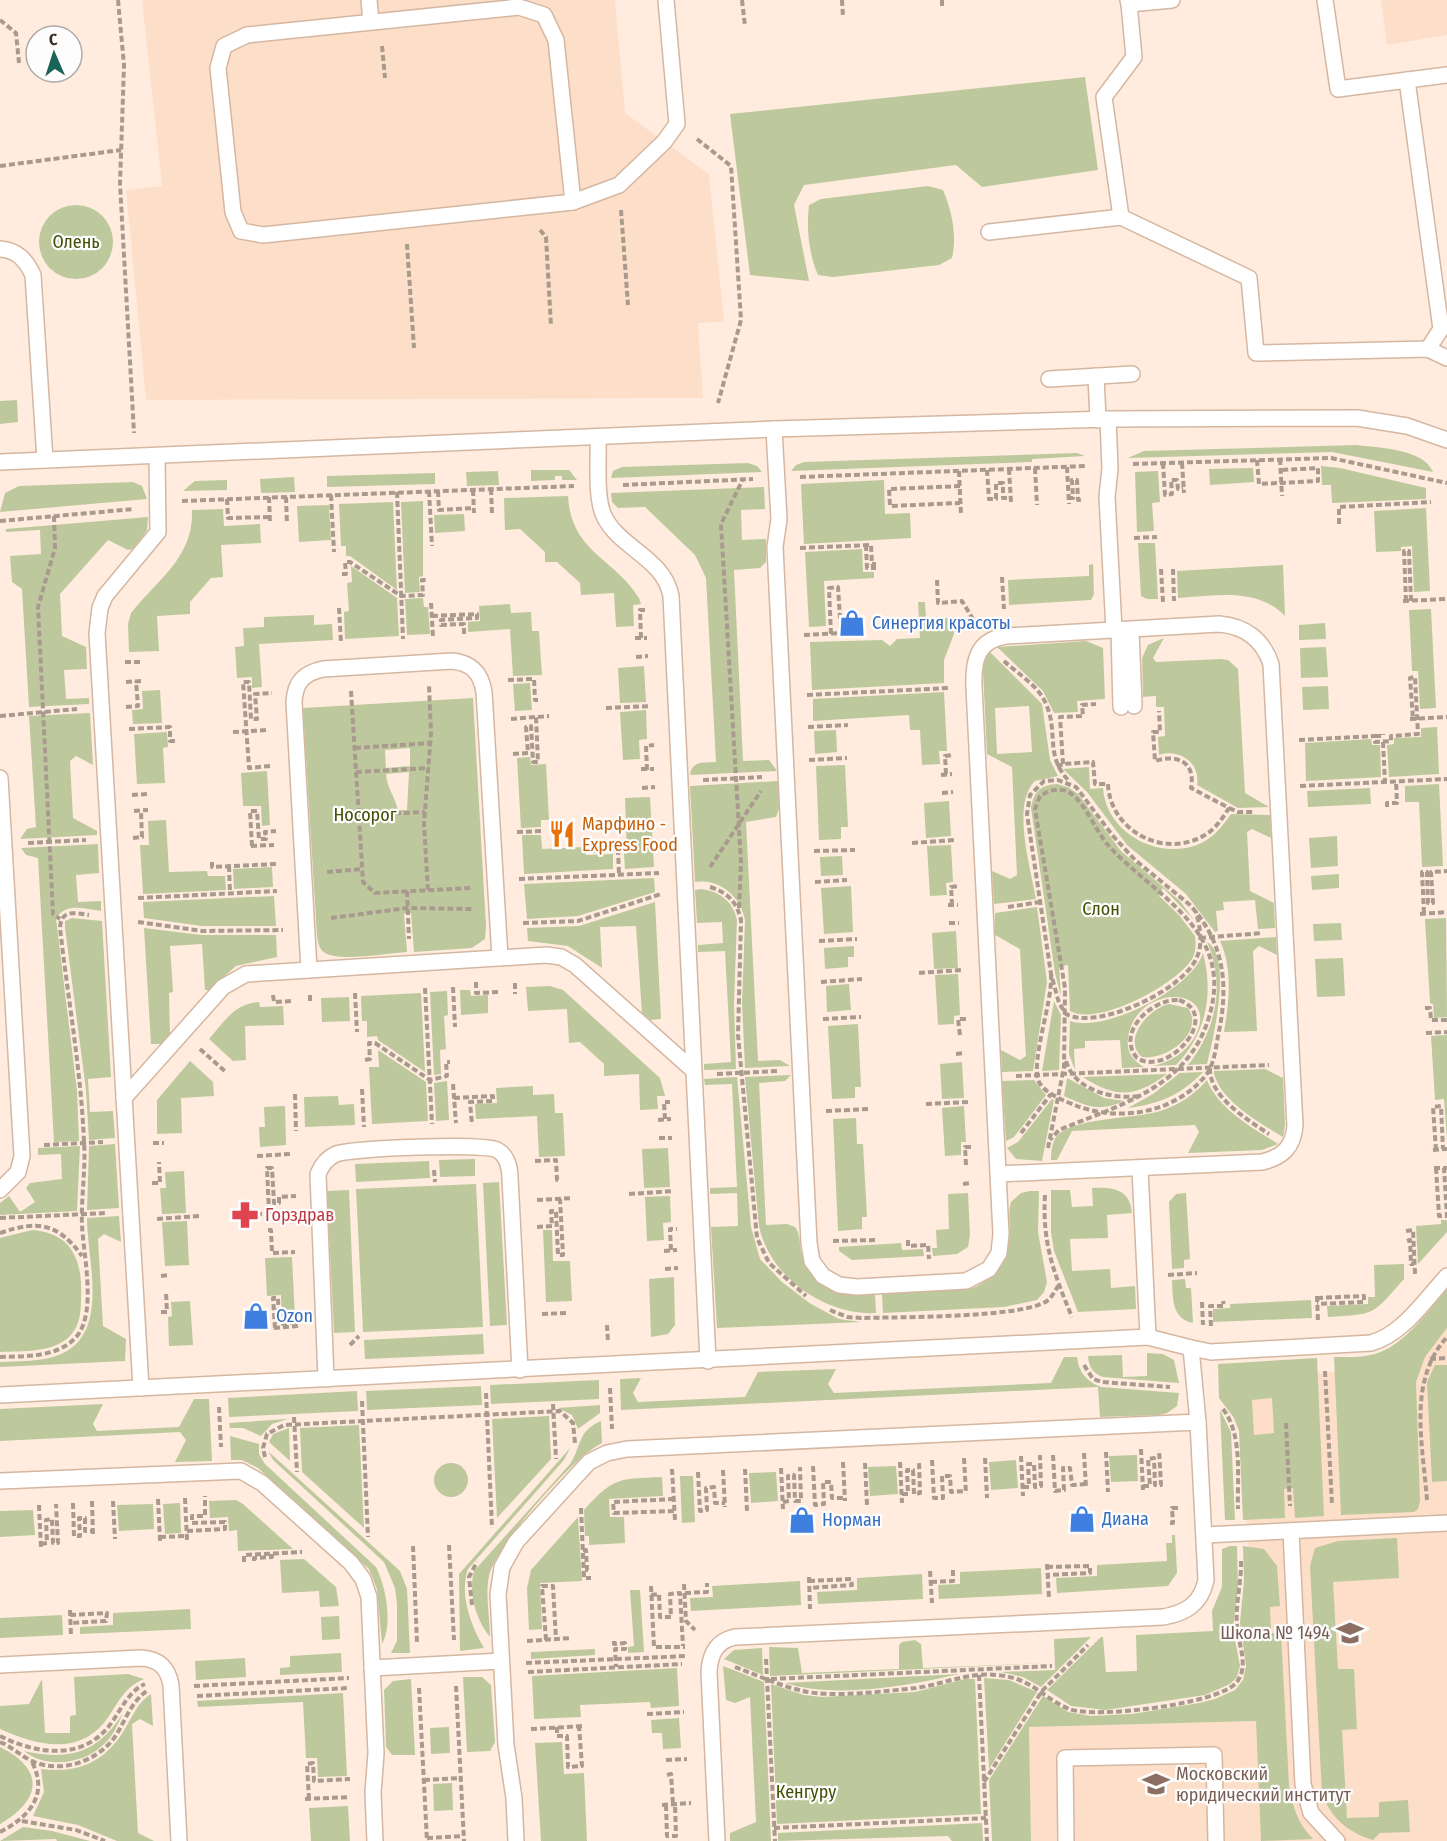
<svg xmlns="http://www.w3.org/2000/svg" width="1447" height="1841" viewBox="0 0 1447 1841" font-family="'Fira Sans Condensed',sans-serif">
<rect width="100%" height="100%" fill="#ffecde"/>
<!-- built -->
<g fill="#fddfc9">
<path d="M142,0H615L625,113L709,174L724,322L698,323L703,398L146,400L126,190L162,186Z"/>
<path d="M1381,0H1447V35L1387,45Z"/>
<path d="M1447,1304V1841H1031L1029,1727L1256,1721L1240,1377L1388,1369Z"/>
</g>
<!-- green -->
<g fill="#bdc99d" fill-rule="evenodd">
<path d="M1085,77L1098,170L982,187L956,165L804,185L794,205L809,281L750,275L730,114Z"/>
<path d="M928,186L943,190C952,211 957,236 952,258L939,265L833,277L818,275C809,255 806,228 809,205L821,199Z"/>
<circle cx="76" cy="242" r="37"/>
<path d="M17,400L18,422L0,424V401Z"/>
<path d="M1356,445C1378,448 1423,448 1433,472L1332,452L1128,458L1144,451Z"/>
<path d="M1077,453L1085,456L1032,459V462L791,471L796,465L804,462Z"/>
<path d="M748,463L757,466L762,472L611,478L613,471L622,467Z"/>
<path d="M1321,466L1340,468L1426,488V499L1332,503L1331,485H1322Z"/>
<path d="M1253,468L1254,482L1210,485L1209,469Z"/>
<path d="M531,470H569L577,480H562V476H555V480L531,481Z"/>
<path d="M498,471L499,485L467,486L466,472Z"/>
<path d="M1158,471L1160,502L1152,503L1154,531L1137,532L1135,472Z"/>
<path d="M435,473V484L327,487V476Z"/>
<path d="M294,477L295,492L261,493L260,479Z"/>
<path d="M227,480V490L183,491L195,481Z"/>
<path d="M884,480L885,514L910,513L911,538L804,544L801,484Z"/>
<path d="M133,482L142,486L147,499L0,512L5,493L19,486Z"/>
<path d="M764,487L765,509L741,510L742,540L766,539V562L760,568L734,570L743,761L769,760L777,771L690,775C692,760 705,763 716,762L706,578L695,555L645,507L618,508L612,502L611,493Z"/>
<path d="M568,496C571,552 614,558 639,598L641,604L633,605L634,626L616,627L614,593L581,595L580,583L557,562H545V552L520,529L505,530L504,498Z"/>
<path d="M423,501V576L419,577L420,592L405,593L401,502Z"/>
<path d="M393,502L397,590L350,556H346V546H341L339,504Z"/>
<path d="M329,505L331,540L299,542L297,506Z"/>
<path d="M1426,508L1430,591L1414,592L1412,546L1401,547V551L1376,552L1374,511Z"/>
<path d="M223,509L224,526L260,524L261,543L221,545L223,577L211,578L190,602V614L157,616L159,651L129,652L128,624L131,613C158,579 194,557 192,510Z"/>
<path d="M464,514L465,531L435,533L434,515Z"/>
<path d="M148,517L147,530L134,549L128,550L108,540L60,594L62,636L86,647L87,669L64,670L66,699L89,698V704L29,707L22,589L12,582L10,556L41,554L40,530L6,532V529Z"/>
<path d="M1138,543H1155L1158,599H1147L1141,596Z"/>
<path d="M862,549L863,572H874V578L824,581L826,626L809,627L805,552Z"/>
<path d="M1093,564L1094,594L1091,600L1009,605L1008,580L1089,576V565Z"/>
<path d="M1283,565L1285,616C1257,587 1215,596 1178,598L1177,571Z"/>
<path d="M351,566L397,598L399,636L345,639L344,612L349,611L347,583L352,582Z"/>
<path d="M423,598L424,607H428L430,634L407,635L405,599Z"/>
<path d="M918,602H925L926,619L953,618L954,634L944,660V683L812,690L810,642L882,640L890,646L897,639L920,638Z"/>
<path d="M510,604L511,613L531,612L532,631H539L542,675L513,676L510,629L468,632V622L480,621L479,606Z"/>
<path d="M1431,609L1436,708L1420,709L1418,671H1412L1409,610Z"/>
<path d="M314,615V625L332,624L333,640L259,644L262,687L252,688V677L237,678L235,647L244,646L243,628L264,627V617Z"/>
<path d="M1325,623L1326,639L1299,640V625Z"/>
<path d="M1164,638L1153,658L1156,662L1221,659L1228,660L1238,669L1245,793L1269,807L1238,808L1197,785C1201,763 1179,748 1159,755L1158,737L1165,736L1164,707H1156V696L1143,697L1142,658L1148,645Z"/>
<path d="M1086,641L1103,648L1105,699L1077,701L1078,712L1054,713L1043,691L997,647Z"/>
<path d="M1326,647L1328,677L1301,678L1300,648Z"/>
<path d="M990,652L1042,704L1050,760L1058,776L1035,781C1011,804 1031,869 1036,899L994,904L992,871L1010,879L1017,875L1012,767L987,754L983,671L984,660ZM1029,706L1032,752L997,754L995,708Z"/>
<path d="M644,666L646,702L620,703L618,668Z"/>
<path d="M530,683L532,710L515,711L513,684Z"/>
<path d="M1328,686L1329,709L1303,710L1302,687Z"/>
<path d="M160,690L162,723L133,724L132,710L143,709L142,691Z"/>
<path d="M944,692L947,751H939L940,764L922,765L920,730H910L909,715L813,721V699Z"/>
<path d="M473,698L486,926L485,939L472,948L414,952L411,913L404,914L407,952C389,953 339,962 325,953C319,949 318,943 317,936L303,708ZM410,748V766L386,768L385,750ZM409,772L407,810H398C395,797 387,788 386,774Z"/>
<path d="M646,710L647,739L639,740L640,759L623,760L620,712Z"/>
<path d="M90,713L93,765L76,756L70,761L73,818L97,831V835L20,839L27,829L36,827L29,716Z"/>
<path d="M1437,727L1439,774L1389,777L1387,745L1394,744V738L1421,737V728Z"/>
<path d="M836,730L837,752L815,754L814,731Z"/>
<path d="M167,732L168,747L163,748L165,783L137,784L134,734Z"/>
<path d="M1371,739L1372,745H1380L1381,777L1306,781L1305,743Z"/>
<path d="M530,757L531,765L546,764L549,820H541V827L521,828L517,758Z"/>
<path d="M845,765L848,827H841V839L819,840L816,766Z"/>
<path d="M1089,767L1090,789L1103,788C1106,832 1156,860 1197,845C1212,839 1222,827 1231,814L1270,815L1271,838L1252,829L1247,832L1250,891L1274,903L1275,928L1258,929L1255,900L1223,902L1224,910L1216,911L1218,931L1215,932L1186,894L1127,845L1087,792L1063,769Z"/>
<path d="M267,771L270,825L262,826L261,806H243L241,773Z"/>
<path d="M778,781L779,809L776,817L746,822L758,1061L780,1060L790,1066L745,1068L742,1003L745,920C741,897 720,878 695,882L690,786Z"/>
<path d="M1057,784L1068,787L1078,794L1121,851L1180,901L1194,920L1163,888L1159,896L1179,915L1195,936C1196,944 1196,952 1192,959C1177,984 1098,1027 1070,1011L1068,965L1059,967L1061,997L1055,973L1031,808C1034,791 1041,785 1057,784Z"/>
<path d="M1439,784L1443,866L1422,867L1419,802H1405V786Z"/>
<path d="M1370,788L1371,804L1308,807L1307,791Z"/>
<path d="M650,797L654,867L625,869L624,854L627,853L625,798Z"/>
<path d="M949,801L951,836L926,838L924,803Z"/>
<path d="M166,820L169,872L207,871L208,876H225L226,890L143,894L140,845H149L148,821Z"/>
<path d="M522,835H541L542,849L585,847L586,855L613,854V869L524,874Z"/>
<path d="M1337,836L1338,866L1311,868L1309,838Z"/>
<path d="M98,844L99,873L76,875L78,902L101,901V911C84,909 67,902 56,918L77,1091L79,1141L54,1142L38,858L26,855L21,848Z"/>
<path d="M951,845L953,882L946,883L947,895L930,896L927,846Z"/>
<path d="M842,856L843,875L821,876L820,857Z"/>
<path d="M272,867L273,887L234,889L233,869Z"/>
<path d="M1339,874V888L1312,890L1311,876Z"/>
<path d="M654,878L655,892L578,916L527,919L524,884Z"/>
<path d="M851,886L853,932L824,934L821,888Z"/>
<path d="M701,889C719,891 733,901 737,920L734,1003L736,1069L704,1070V1064L731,1062L725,951L698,952V945L723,943L722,922L697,923L695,890Z"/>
<path d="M274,896L276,926H202L144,918L143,902Z"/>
<path d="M655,902L661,1019L650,1020L642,1013L636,926L600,927L602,968L568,946L528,941L527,928L579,926Z"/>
<path d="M1037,907L1047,982L1033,1071L1002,1072L1001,1050L1020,1060L1026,1056L1020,949L995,935V913Z"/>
<path d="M72,918L102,921L111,1077L88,1079L90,1112L113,1111L115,1138L89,1140L86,1090L65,928V921Z"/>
<path d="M1446,918L1447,1017L1434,1018L1433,1004L1430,1003L1425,919Z"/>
<path d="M1341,923L1342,940L1314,941L1313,924Z"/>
<path d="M144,928L202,935H276L277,957L236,966L209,990H205L202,944L170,946L173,992L169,993L170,1036L163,1044H151Z"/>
<path d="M956,931L958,968L934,969L932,933Z"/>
<path d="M1276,937L1277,955L1259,946L1253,951L1257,1031L1224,1032C1229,1003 1233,969 1220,941Z"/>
<path d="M1207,942C1233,956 1213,1040 1207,1064L1188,1065C1216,1030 1226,984 1207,942Z"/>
<path d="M854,946V957H848V967L825,969L824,948Z"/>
<path d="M1203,953C1214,995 1206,1034 1176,1065L1153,1066C1170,1062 1185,1053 1194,1038C1224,986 1137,981 1128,1037C1126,1053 1133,1060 1144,1067L1122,1068L1120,1040L1085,1041V1048L1074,1049L1075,1070L1069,1054L1070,1021C1105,1033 1192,989 1203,953Z"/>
<path d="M1343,958L1345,996L1317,997L1315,959Z"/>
<path d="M958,974L960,1015L954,1016V1024L938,1025L935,975Z"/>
<path d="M849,984L851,1010L827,1012L826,986Z"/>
<path d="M550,986L563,990L660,1078L665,1096H657L658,1109L640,1110L639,1074L604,1076V1064L580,1042L569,1043L567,1009L528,1011L526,987Z"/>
<path d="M460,990H470L471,996L488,995V1013L461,1015Z"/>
<path d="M447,991L448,1015L444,1016L446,1049L440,1050L441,1074L434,1075L430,992Z"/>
<path d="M421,993L425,1072L378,1040L377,1036L367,1037V1021H362L361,996Z"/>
<path d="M349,997L350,1021L322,1022L321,998Z"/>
<path d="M1054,1001L1061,1015L1059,1070L1042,1071Z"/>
<path d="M259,1002L260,1007L283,1006L284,1025L245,1026L246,1060L233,1061L209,1039C224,1022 235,1003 259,1002Z"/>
<path d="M1169,1004L1188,1008C1205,1033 1166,1061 1142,1057C1121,1039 1150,1008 1169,1004Z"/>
<path d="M858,1024L861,1087H855V1098L832,1099L828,1026Z"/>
<path d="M1447,1035V1140L1444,1099L1435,1100L1431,1036Z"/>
<path d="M378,1050L426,1082L428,1121L372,1124L369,1067H379Z"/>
<path d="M190,1061L213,1082L214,1096L181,1098L182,1133L157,1134V1100Z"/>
<path d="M962,1062L964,1098L942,1099L940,1064Z"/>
<path d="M1265,1069L1283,1078L1285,1125L1283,1137C1260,1123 1222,1102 1214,1074V1071Z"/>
<path d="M1203,1072C1181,1095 1159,1104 1128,1108L1153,1094L1180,1073Z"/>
<path d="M1167,1074C1136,1097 1116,1099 1083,1077Z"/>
<path d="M791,1075L785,1081L759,1083L766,1225L787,1224L795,1227C801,1235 799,1245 802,1255C812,1290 843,1296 875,1294L876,1313C825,1316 769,1276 759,1226L745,1077Z"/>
<path d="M737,1077L751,1227L760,1259L782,1282L811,1304L839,1319L861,1322L717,1328L711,1227L738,1226L737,1193L710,1194V1188L737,1187L732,1084L705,1085L704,1079Z"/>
<path d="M1067,1078L1104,1098L1124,1101C1100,1112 1088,1107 1064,1096Z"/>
<path d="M1034,1080L1046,1095L1014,1137L1006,1141L1002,1081Z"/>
<path d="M1207,1080C1218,1109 1253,1128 1278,1144L1262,1150L1188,1153L1199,1132L1195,1125L1072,1131L1057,1160H1051C1051,1153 1052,1143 1056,1137C1072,1117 1136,1119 1160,1111C1179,1105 1194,1095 1207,1080Z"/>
<path d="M447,1081L449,1120L436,1121L434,1083Z"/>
<path d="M533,1086V1095L554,1094L555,1113H563L565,1156L539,1157L537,1116L476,1119L475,1104L497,1103L496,1088Z"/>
<path d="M338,1096L339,1105L354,1104L355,1125L305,1127L304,1097Z"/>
<path d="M1052,1099L1054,1100L1042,1161L1016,1159L1007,1148L1018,1142Z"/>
<path d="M285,1106L286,1145L260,1147L259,1127H265L264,1107Z"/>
<path d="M964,1106L966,1142H961V1155L945,1156L942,1108Z"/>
<path d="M856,1118L857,1144H863L867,1217H862V1229L838,1231L833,1119Z"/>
<path d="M115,1144L119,1208L87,1210L89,1146Z"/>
<path d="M80,1146L77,1211L0,1215V1203L9,1196L20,1212L35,1202L26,1188L30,1183L62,1179L61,1154L38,1155V1148Z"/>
<path d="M668,1148L670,1187L644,1188L642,1149Z"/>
<path d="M475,1159V1176L440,1177L439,1160Z"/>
<path d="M429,1161L430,1178L356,1182L355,1164Z"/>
<path d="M184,1171L186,1213L162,1214L160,1188H166L165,1172Z"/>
<path d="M499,1182L507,1325L490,1326L483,1183Z"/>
<path d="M476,1184L483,1327L363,1332L356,1189Z"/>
<path d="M1092,1188C1113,1187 1130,1189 1132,1213L1107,1215L1108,1238L1070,1239L1072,1271L1110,1269L1111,1288L1135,1286L1136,1309L1078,1312L1054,1251L1051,1232V1190H1070L1072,1207L1093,1206Z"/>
<path d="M349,1190L355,1332L334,1333L327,1191Z"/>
<path d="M1030,1191H1039L1038,1232L1047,1282L1044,1292L1037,1300L1004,1307L883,1313L882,1294L970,1289C994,1280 1008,1262 1010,1235C1010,1224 1008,1213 1011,1202L1021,1193Z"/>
<path d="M968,1193L970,1235L968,1247L957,1254L933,1256L932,1248H937L936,1230L949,1229L948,1194Z"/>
<path d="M1186,1193L1190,1259L1184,1260V1268L1172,1269L1169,1202L1176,1194Z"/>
<path d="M670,1196L671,1222L663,1223L664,1240L647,1241L645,1197Z"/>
<path d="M119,1216L121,1242L104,1234L98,1239L103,1326L126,1339L125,1361L0,1367V1362C18,1361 38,1362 56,1356C112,1337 87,1261 87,1218Z"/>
<path d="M1441,1220H1447V1232L1418,1264L1416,1226L1441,1224Z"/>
<path d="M187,1221L189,1265L165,1266L162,1222Z"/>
<path d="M32,1230C74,1233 83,1263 81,1300C81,1314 79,1328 68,1338C50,1353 22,1351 0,1352V1238Z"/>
<path d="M543,1230H552L553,1261H570L572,1301L546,1302Z"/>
<path d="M901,1243L902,1250L923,1249L924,1256L852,1260L839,1251V1247Z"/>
<path d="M292,1257L295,1318L282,1319L281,1295L267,1296L265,1258Z"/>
<path d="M1404,1264V1279C1372,1315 1377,1314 1328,1317L1327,1306L1368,1304V1297H1375L1374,1265Z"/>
<path d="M674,1277L675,1325L668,1334L651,1337L649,1279Z"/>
<path d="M1185,1279L1186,1288H1191L1193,1323C1171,1318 1173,1298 1172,1280Z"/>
<path d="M1447,1289V1328L1425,1357L1416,1382L1420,1501L1418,1509L1414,1512L1341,1515L1334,1357C1347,1357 1362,1358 1375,1354C1405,1345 1427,1312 1447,1289Z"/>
<path d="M1311,1300L1312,1318L1213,1322V1309L1230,1308V1304Z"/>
<path d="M190,1301L193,1345L169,1346L168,1317L172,1316L171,1302Z"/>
<path d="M483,1334L484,1354L365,1359L364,1340Z"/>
<path d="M1147,1353L1163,1354L1174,1360L1179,1383L1103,1377C1093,1373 1089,1368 1088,1356L1122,1355L1123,1377L1147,1376Z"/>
<path d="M1064,1357H1077C1079,1373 1086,1381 1101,1387L1179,1393L1177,1406L1167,1413L1159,1415L1100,1417L1098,1387L621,1410L620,1379L641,1378L633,1393L638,1402L745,1397L758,1372L836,1369L828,1384L834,1393L1051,1383Z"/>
<path d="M1317,1358L1324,1516L1295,1518L1293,1488L1284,1489L1285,1518L1243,1520L1239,1431L1234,1418L1219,1398L1218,1364ZM1272,1398L1274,1433L1254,1435L1252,1400Z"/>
<path d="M1435,1365H1447V1481L1432,1482L1427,1382Z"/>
<path d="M599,1380V1399L491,1404L490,1385Z"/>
<path d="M481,1386L482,1405L367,1410L366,1391Z"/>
<path d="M357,1391L358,1411L229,1417L228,1398Z"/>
<path d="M194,1399H209L212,1461L175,1462L186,1440L180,1432L0,1441V1409L103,1404L93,1424L97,1431L179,1427Z"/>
<path d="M600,1405V1413L578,1429L572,1415L558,1408Z"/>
<path d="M1220,1410L1231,1432L1235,1520H1225Z"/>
<path d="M549,1416L551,1459L497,1518L492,1419Z"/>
<path d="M288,1419L272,1424L261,1436L243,1428H230L229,1423Z"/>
<path d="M601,1421L602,1443C574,1456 495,1546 489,1576C485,1595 490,1617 490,1637C476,1620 468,1593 474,1571L570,1464C582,1446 577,1431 601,1421Z"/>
<path d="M359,1425L364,1528L302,1472L300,1428Z"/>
<path d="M289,1428L290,1461L269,1442L273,1434Z"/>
<path d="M230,1436L259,1444V1454L265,1464L376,1567C386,1587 393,1624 382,1644L377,1589L369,1569L258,1468L242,1460H231Z"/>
<path d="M570,1448L564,1460L468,1569C459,1595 471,1626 484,1648L460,1651L459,1574Z"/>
<path d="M268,1451L400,1571L407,1589L410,1653H391L397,1641V1604L395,1588L384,1562L273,1460Z"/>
<path d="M1137,1455L1138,1481L1111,1482L1109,1456Z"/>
<path d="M1016,1460L1018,1488L991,1490L989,1462Z"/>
<circle cx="451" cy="1480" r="17"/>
<path d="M896,1466L898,1494L870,1496L868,1467Z"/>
<path d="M776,1472L778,1501L751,1503L749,1473Z"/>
<path d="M680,1476H693L695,1522L682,1523Z"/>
<path d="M662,1477L663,1496L609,1499L610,1517H624L625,1543L589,1545V1536H585L584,1510C614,1477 618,1479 662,1477Z"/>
<path d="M236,1500L243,1504L293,1549L238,1551L237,1530L229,1531L228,1517L210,1518L209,1501Z"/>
<path d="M180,1503L181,1533L165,1534L163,1504Z"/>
<path d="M153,1504L154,1529L119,1531L117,1505Z"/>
<path d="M33,1510L35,1535L0,1537V1511Z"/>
<path d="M578,1517L582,1581L540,1583L542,1629L529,1630L527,1588L531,1570Z"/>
<path d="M1172,1535H1175L1177,1573L1168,1586L1057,1593L1056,1578L1097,1576V1565L1167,1561L1166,1543H1172Z"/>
<path d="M1397,1538L1399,1578L1333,1582L1338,1669H1354L1357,1729L1342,1730L1347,1818L1379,1817V1802L1408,1800L1410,1832L1380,1833L1373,1840C1349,1833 1331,1818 1322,1794L1310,1566L1315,1548L1338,1541Z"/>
<path d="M1230,1546H1237L1238,1587L1233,1629L1240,1666L1237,1677L1230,1684L1205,1695L1105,1710L1071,1706L1047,1690L1101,1637H1103L1106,1672L1137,1671L1136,1635L1213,1631L1212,1611L1222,1587V1549Z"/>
<path d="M1243,1546L1264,1549L1277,1566L1280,1606L1270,1607L1271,1633H1281L1289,1785C1292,1806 1298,1824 1313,1839L1261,1841L1256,1721L1029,1727L1031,1841H992L989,1780L1043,1696L1068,1712L1091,1716L1132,1714L1199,1703L1215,1699L1235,1690L1243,1680L1246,1666L1240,1623L1244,1580Z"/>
<path d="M304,1559L336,1587L339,1606L320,1607L319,1591L282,1593L280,1560Z"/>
<path d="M1041,1568L1042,1594L939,1599L938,1585L960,1584V1572Z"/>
<path d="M922,1574L923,1599L818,1604L817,1592L857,1590V1578Z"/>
<path d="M800,1581L801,1605L691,1611L690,1598L713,1597L712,1586Z"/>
<path d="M630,1590H640L644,1652L628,1653V1647L634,1646Z"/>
<path d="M190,1609L191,1629L80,1634V1627L113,1625V1613Z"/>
<path d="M62,1615L63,1635L0,1638V1618Z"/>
<path d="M339,1616L340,1639L322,1640L321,1617Z"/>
<path d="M1091,1637L1041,1687L1023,1677L1001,1672L1055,1670L1054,1639Z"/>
<path d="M915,1640L921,1644L923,1668L1049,1663L770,1676L769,1647L798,1648L802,1673L899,1669V1645L902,1642Z"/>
<path d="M762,1648L763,1675L724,1659L734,1650Z"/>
<path d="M595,1649V1655L531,1659V1652Z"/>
<path d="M341,1653L342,1672L280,1675V1668L290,1667V1656Z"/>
<path d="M245,1658L246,1677L196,1680L195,1661Z"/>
<path d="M723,1666L764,1682L771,1841H730V1833L756,1822L750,1697L735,1703L726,1700Z"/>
<path d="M677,1668L679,1706L651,1708L650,1702L580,1705L581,1717L534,1719L532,1676Z"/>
<path d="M128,1674L144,1679C126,1686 119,1701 109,1716C82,1757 38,1746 0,1729V1706L29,1704L42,1679L45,1733H70V1716L76,1715L74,1677Z"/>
<path d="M959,1674C907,1686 837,1699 785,1683Z"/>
<path d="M463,1677H482L491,1685L495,1742L490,1751L467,1752Z"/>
<path d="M984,1678L1009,1680L1037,1692L989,1769Z"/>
<path d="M411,1679L415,1755H392L386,1747L384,1690L393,1681Z"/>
<path d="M965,1679H975L981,1814L777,1824L771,1684L804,1695L822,1697L915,1692Z"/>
<path d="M343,1693L347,1776L318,1777L317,1758H306L303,1702L198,1707L197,1701Z"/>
<path d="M151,1694L153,1726L140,1719L132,1724L138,1833L154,1841H117L78,1825L33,1816L44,1792L41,1769C79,1774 107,1761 126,1727C133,1715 139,1701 151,1694Z"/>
<path d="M123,1713C118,1724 113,1737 103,1745C84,1764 46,1769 24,1751C71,1761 97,1753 123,1713Z"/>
<path d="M679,1718L681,1748L663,1749L662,1733H652L651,1720Z"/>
<path d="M449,1727L450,1753L431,1754L430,1728Z"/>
<path d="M562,1742L564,1774L584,1773L587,1841H541L535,1743Z"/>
<path d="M0,1747C45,1769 42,1800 0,1824Z"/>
<path d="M452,1783L453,1810L434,1811L433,1784Z"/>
<path d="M348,1806L350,1841H311L309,1808Z"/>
<path d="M982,1823L983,1841H952L948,1836L778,1841V1833Z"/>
<path d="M23,1827L52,1831L90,1841H57L56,1839L0,1841Z"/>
</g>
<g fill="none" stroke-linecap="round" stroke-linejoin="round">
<defs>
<g id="service">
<path d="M369,0L371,22"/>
<path d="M1128,0L1129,4L1172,0"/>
<path d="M1325,0L1338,89L1447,75"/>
<path d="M1129,4L1134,57L1104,97L1121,217L1249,278L1256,353L1428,349L1447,358"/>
<path d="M519,7L544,15L556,40L573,202L263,235L241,231L233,212L218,68L224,46L247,35Z"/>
<path d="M1407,80L1441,329L1428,349"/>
<path d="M573,202L619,185L664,142L677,124L666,0"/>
<path d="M989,232L1121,217"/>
<path d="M0,249C17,250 26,260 33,275L45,460"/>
<path d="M1096,376L1098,420"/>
<path d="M1049,379L1132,374"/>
<path d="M1108,419L1110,468L1107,497L1114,630"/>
<path d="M774,429L779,519L775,547L809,1243L812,1261L823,1276L839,1285L857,1287L966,1281L989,1269L999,1253L1001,1234L974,687C973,661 977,640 1006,636L1219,624C1245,626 1263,640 1271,664L1295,1126C1293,1147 1283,1157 1262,1162L998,1174"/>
<path d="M598,438C599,459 595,497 604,516C619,548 664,558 671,596L708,1361"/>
<path d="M0,462L774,429L1108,419L1357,418L1407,426L1447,440"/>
<path d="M1119,630L1121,707"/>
<path d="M1131,630L1134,706"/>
<path d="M0,778L22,1156L18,1172L0,1190"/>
<path d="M309,970L294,702C295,682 304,673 323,669L452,661C472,663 481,673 484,692L500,958"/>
<path d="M124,1098L223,987L246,974L546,955L561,957L575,965L693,1070"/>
<path d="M1140,1168L1148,1337"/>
<path d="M1191,1348L1211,1352L1371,1343C1403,1334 1425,1300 1447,1276"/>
<path d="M326,1379L318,1174C322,1164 327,1158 336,1154C353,1148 484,1143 497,1150C507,1155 510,1168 510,1178L520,1370"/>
<path d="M141,1388L97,633L100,608L105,596L158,532L157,456"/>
<path d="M0,1395L1148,1337L1191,1348L1198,1422L627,1449L607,1453L589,1462L516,1542L502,1567L498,1594L506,1745L514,1798L516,1841"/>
<path d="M0,1481L241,1471L262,1483L351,1563L363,1579L369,1597L376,1753L373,1793L375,1841"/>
<path d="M1291,1531L1303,1784L1311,1813L1337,1841"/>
<path d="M1205,1535L1447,1523"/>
<path d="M0,1665L141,1658C159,1659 168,1668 171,1685L179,1841"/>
<path d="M372,1668L501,1661"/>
<path d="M717,1841L709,1672C710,1654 716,1641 735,1637L1163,1617C1186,1613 1201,1604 1206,1580L1198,1422"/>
<path d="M1066,1841L1065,1758L1214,1755L1216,1841"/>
</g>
</defs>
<!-- service casing -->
<use href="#service" stroke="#d5b7a1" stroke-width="18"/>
<!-- path -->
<g stroke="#a99a8e" stroke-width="4" stroke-dasharray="6 3" stroke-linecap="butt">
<path d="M118,0L124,65L120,184L134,433"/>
<path d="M742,0L745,26"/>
<path d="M842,0L843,17"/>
<path d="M942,0V7"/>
<path d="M0,20L16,33L19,63"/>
<path d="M382,46L385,78"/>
<path d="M697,139L731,166L741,320L718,403"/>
<path d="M0,166L121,150"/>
<path d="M621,210L628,305"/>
<path d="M540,230L546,237L551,326"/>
<path d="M407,244L414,348"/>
<path d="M1280,459L1282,496"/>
<path d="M1257,460L1259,484L1318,481V468L1281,470"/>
<path d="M1163,463L1165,495L1172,494L1171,480H1177L1178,489L1183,488"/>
<path d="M1182,463L1184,493"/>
<path d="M1133,464L1331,458L1447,483"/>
<path d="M1067,467L1069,504"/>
<path d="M1035,468L1037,505"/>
<path d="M1009,469L1011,502"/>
<path d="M987,470L989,499H996V483H1003V498H1011"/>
<path d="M959,471L961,515"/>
<path d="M800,477L1086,466"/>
<path d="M623,485L753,479"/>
<path d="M960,486L889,489L890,506L960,503"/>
<path d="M491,489L492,513"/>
<path d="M473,490L474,513"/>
<path d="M429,491L432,546"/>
<path d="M438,491L439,510L474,508"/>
<path d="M397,492L403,639"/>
<path d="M331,495L334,552"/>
<path d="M269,497L270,524"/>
<path d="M286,497L287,524"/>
<path d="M1068,498H1073L1072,480H1077L1078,500L1083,499"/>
<path d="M227,499L228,518L270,517"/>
<path d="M182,501L574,486"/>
<path d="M54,516L55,548L38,607L53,914L60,919"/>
<path d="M0,521L134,509"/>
<path d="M1339,524V507L1431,502"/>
<path d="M1134,538L1157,537"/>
<path d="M866,545L867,568H876"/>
<path d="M800,548L871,545L872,564H876"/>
<path d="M1161,569L1163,602"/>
<path d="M1173,569L1174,601"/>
<path d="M342,574H346L345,562H350L401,596L423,595L422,580H427"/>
<path d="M1002,577L1004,609"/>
<path d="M937,580L938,603L962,601L976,624"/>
<path d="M1403,601L1447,599"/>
<path d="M1406,601L1404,551H1409L1411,601"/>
<path d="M431,603L433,637"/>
<path d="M339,608L341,643"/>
<path d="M432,616L477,614V618L441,620V625L464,624V636"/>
<path d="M831,634L829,588L838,587L841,633"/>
<path d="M804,635L857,632"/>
<path d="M635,638H647"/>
<path d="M641,638L640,610H646"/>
<path d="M636,657L648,656"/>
<path d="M1004,661C1018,674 1039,686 1046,704C1059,733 1044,756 1070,782"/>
<path d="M125,662H140"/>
<path d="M508,680L534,679L535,700H538"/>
<path d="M126,682L141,681"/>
<path d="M351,691L363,882L375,893L471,888"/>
<path d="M807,695L949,688"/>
<path d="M126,707L138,706L136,681"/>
<path d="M606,708L651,706"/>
<path d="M0,716L77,709"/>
<path d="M511,719L549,716"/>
<path d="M1410,719L1447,717"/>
<path d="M808,727L848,725"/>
<path d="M129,729L170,727V741H177"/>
<path d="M233,732L268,730"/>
<path d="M1375,736H1383V734"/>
<path d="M1299,740L1375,736V742L1391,741V736L1418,734L1415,677L1410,678L1413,719"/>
<path d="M1383,742L1385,782"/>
<path d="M355,748L431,743"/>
<path d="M513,754L528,753L526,727L531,726L533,762H538L536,717"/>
<path d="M809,760L847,758"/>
<path d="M1063,764L1060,717L1083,716L1082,705L1096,704"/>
<path d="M270,766L249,768L243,682H249L251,719H257L255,694L272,693"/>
<path d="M1057,767L1063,764L1093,762L1095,784H1108C1110,832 1167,861 1208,833C1217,827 1223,817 1229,808L1191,788C1196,761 1176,754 1155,761L1153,732H1160L1159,711"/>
<path d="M641,769H654"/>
<path d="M647,770L646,746L654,745"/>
<path d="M356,772L429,768"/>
<path d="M946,774L945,756L952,755"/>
<path d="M941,775L952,774"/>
<path d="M703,780L762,777"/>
<path d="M1300,786L1447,779"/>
<path d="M642,788L655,787"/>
<path d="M942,793L953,792"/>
<path d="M132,795L147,794"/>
<path d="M1387,807V803H1397L1396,781"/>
<path d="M1229,808L1238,812H1255"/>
<path d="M134,811L148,810"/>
<path d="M359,815L425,812"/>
<path d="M517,832L543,831"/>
<path d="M133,838L142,837L141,811"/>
<path d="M28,843L86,840"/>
<path d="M589,843L590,851L618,849L619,874"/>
<path d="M912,843L955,840"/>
<path d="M251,846L274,845"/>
<path d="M252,846L250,811H257L259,839H266L265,832L276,831"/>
<path d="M814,851L855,850"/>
<path d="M212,862V867L276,864"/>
<path d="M229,866L230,893"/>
<path d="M710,867L761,791"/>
<path d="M327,872L362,869"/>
<path d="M519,879L659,873"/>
<path d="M815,882L847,880"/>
<path d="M710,887C727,892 737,902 741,920L738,1035L757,1238L769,1263L806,1296"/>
<path d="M428,890L424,824L431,733L429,685"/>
<path d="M407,891L409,939"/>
<path d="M138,898L277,891"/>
<path d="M948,905H958"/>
<path d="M952,905L951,887L959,886"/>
<path d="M1008,907L1040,902"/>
<path d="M739,908L741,863L721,524L743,479"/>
<path d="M1424,913L1422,872H1427L1428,903H1433L1431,872L1447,871"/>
<path d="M1420,914L1447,912"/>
<path d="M331,918L407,908L473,909"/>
<path d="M138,922L202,931L283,930"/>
<path d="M523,923L578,921L661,894"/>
<path d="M949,923H959"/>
<path d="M1200,938L1262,933"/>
<path d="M819,941L857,939"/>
<path d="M919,973L961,970"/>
<path d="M1051,974C1053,1002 1030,1061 1039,1082C1045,1094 1065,1101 1077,1106C1120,1122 1176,1113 1206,1075C1214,1065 1216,1048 1218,1036C1229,986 1225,944 1190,905L1135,860L1113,836L1076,787L1058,780L1044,781L1030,795L1027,814L1051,974L1059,1003L1066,1014C1097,1031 1184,990 1197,957C1203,944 1200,926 1196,912"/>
<path d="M476,982V993L498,992"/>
<path d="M821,982L862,979"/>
<path d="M515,983V994"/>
<path d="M453,987L455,1027"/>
<path d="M425,988L432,1124"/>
<path d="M355,993L357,1032"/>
<path d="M273,995L274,1002L293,1001"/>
<path d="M310,995V1004"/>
<path d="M1179,1000C1223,1015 1168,1078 1137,1058C1115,1032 1153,998 1179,1000Z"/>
<path d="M1425,1008H1430L1431,1020H1447"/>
<path d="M823,1019L861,1017"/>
<path d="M1426,1033L1447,1032"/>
<path d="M960,1035L958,1019H966"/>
<path d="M200,1049L227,1073"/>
<path d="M956,1054L965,1053"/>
<path d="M365,1060L370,1059L369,1043H375L430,1080L447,1076L446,1062H450"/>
<path d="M1066,1061C1074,1090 1113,1100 1140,1096"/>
<path d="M1210,1068C1209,1097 1248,1120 1269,1134"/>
<path d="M717,1074L778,1071"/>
<path d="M1016,1076L1269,1065"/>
<path d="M453,1084L456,1123"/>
<path d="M362,1089L364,1127"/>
<path d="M295,1094L296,1131"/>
<path d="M454,1098L493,1096V1101L470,1102L472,1125"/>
<path d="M926,1104L968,1102"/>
<path d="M826,1111L869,1109"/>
<path d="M665,1119L664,1102H670"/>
<path d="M658,1120L671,1119"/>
<path d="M1021,1133L1051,1094"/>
<path d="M659,1138H672"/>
<path d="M153,1143H164"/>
<path d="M44,1145L103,1142"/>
<path d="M1048,1148L1064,1067L1065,988L1035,809L1040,796C1050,790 1060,787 1070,793C1084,801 1096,831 1107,844C1153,896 1236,929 1209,1017C1188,1088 1119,1105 1059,1130L1050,1140"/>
<path d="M1433,1150L1447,1149"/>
<path d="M1436,1150L1433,1107L1441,1106L1443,1149"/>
<path d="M257,1156L290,1154"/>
<path d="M535,1161L556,1160L557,1180H561"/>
<path d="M966,1165L965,1147H973"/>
<path d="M1434,1168H1447"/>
<path d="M1436,1168L1439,1216H1447L1444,1168"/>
<path d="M434,1170L435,1182"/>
<path d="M152,1183H160L159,1162"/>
<path d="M963,1184L972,1183"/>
<path d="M629,1194L674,1191"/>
<path d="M1045,1195C1042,1243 1054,1274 1072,1317"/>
<path d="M537,1200L573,1198"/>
<path d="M269,1213L267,1168H272L274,1203H279V1197L296,1196"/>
<path d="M256,1214L293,1212"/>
<path d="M0,1218L107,1213"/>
<path d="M157,1219L199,1216"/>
<path d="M537,1227L552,1226L551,1211H556L558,1255H563L560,1199"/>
<path d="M268,1230H271L272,1253L295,1252"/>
<path d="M1406,1231L1413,1230L1415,1274"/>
<path d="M0,1233C38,1220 58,1223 82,1256"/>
<path d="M908,1240V1246L928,1245L929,1259"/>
<path d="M833,1241L876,1240"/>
<path d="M1407,1241L1410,1240L1411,1264H1414"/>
<path d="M671,1250L670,1229H677"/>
<path d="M664,1251L677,1250"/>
<path d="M665,1269L678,1268"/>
<path d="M1168,1275L1197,1273"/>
<path d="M161,1276L170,1275"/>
<path d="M1317,1296L1318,1322"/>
<path d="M1317,1298L1364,1296V1302L1317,1304"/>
<path d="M1202,1302L1203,1325"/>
<path d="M830,1310L847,1317L861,1318C897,1317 1022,1318 1047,1301C1052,1297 1055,1291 1058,1286"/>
<path d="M161,1312H167L166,1292"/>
<path d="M542,1314L566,1313"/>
<path d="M607,1325L608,1342"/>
<path d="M1211,1326L1210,1306H1224L1223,1301"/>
<path d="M274,1328L298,1326"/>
<path d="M275,1328L273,1298H278L279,1324L300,1322"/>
<path d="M350,1345L359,1336"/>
<path d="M0,1357C26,1356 58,1358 77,1336C97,1311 83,1254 82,1224C81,1196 86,1169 84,1142C81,1070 68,999 60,928C61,909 74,913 89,915"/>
<path d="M1430,1359L1447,1358"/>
<path d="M1084,1365L1093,1379L1102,1382L1170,1387"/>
<path d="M1325,1371L1332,1504"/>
<path d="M610,1388L612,1429"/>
<path d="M486,1393L492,1528"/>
<path d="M362,1401L368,1537"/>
<path d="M553,1404L556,1459"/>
<path d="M219,1407L221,1447"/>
<path d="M1223,1409C1243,1435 1237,1477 1238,1509"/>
<path d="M294,1417L297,1472"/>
<path d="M1286,1423L1290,1506"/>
<path d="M1141,1449L1143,1490"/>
<path d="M1106,1452L1108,1492"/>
<path d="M1084,1453L1086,1488"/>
<path d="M1053,1455L1055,1491L1064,1490L1063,1468H1070L1072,1485L1086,1484"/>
<path d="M1021,1456L1023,1496"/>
<path d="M265,1457L263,1448L267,1434L284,1425L560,1411L573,1423L575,1443"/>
<path d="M964,1458L966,1494"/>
<path d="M985,1458L987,1498"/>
<path d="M932,1460L934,1498H943L942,1476H950L951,1492L965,1491"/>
<path d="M843,1462L845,1501"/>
<path d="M900,1462L902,1503"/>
<path d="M865,1463L867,1505"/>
<path d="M813,1466L815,1505L824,1504L823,1482H831L832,1498H845"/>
<path d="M781,1468L783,1509"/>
<path d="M672,1469L675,1520"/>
<path d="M745,1469L747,1511"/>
<path d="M723,1470L725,1507"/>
<path d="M698,1472L700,1511L707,1510L706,1488L714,1487L715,1503H725"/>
<path d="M1143,1486H1150L1148,1459L1154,1458L1155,1485H1161L1159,1450"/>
<path d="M1023,1487H1029L1028,1464H1034L1035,1487L1041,1486L1040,1455"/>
<path d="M902,1494H908L907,1470H913L914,1494L920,1493L919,1461"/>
<path d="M185,1498L187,1540"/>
<path d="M158,1499L160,1541"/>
<path d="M674,1499L613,1502L614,1513L675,1511"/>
<path d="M1427,1500C1423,1445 1407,1381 1447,1337"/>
<path d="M92,1501L93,1535"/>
<path d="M113,1501L115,1539"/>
<path d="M783,1502L789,1501L788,1476L794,1475L795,1501H801L800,1467"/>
<path d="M73,1503L74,1536H80L79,1518H85V1531H93"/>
<path d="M39,1505L41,1548"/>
<path d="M581,1508L584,1578H591"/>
<path d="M1170,1523H1173L1172,1508H1179"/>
<path d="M187,1531L225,1529V1522L192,1523V1516H205V1496"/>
<path d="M160,1537L187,1536"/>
<path d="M41,1544L47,1543L46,1520L52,1519L53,1543H58L56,1504"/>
<path d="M449,1545L454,1640"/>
<path d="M413,1546L417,1642"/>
<path d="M583,1550H586L587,1570H590"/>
<path d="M254,1561V1558L272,1557V1553"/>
<path d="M244,1562V1555L302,1552"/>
<path d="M1047,1564L1049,1598"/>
<path d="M1047,1567L1090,1566V1573L1048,1575"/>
<path d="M930,1571L932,1603"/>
<path d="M809,1577L810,1609"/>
<path d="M809,1581L851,1579L852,1585L809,1588"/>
<path d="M931,1582L953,1581V1569"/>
<path d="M684,1584L686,1621L695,1630"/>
<path d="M651,1586L654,1647H685"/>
<path d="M685,1593L707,1592V1583"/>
<path d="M651,1595L659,1594L660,1617H671L670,1594L680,1593L683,1646"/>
<path d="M472,1605L469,1577L477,1562"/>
<path d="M70,1610L71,1637"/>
<path d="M70,1615L107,1613L106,1621L71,1623"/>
<path d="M546,1640L542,1586H553L556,1639"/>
<path d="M527,1641L571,1638"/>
<path d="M614,1641V1644L625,1643V1649H615L616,1667"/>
<path d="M766,1659L775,1841"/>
<path d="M526,1663L687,1656"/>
<path d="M735,1667C757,1675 780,1686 803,1691C830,1698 888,1691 916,1688C944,1684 968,1672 997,1675C1032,1678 1041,1697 1069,1709C1096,1719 1218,1704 1236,1683C1250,1667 1238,1644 1237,1626C1235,1604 1242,1581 1241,1558"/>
<path d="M528,1672L682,1664"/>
<path d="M979,1675L987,1841"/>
<path d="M771,1679L1052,1666"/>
<path d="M194,1686L349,1678"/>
<path d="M456,1686L464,1841"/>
<path d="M419,1688L427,1841"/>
<path d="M197,1696L349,1688"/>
<path d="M647,1714L684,1712"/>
<path d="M557,1727V1736H567L568,1767L582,1766L579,1726"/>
<path d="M531,1729L584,1726"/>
<path d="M0,1736C38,1755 85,1761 112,1722C122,1708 129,1691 145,1684"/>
<path d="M0,1742C12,1747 21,1756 32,1761C62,1775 102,1760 118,1732C126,1718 133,1700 147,1691"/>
<path d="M666,1760L687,1759"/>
<path d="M667,1775L671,1774L673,1804"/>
<path d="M424,1780L461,1778"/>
<path d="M984,1782L1042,1691L1088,1645"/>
<path d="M305,1799L350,1797"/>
<path d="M309,1799L307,1764L313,1763L314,1781L350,1779"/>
<path d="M662,1805L691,1803"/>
<path d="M666,1805L667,1836H676L675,1804"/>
<path d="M22,1821L76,1830L105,1841"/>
<path d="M774,1828L986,1818"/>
<path d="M0,1832C29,1817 49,1795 32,1762"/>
<path d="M427,1838L463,1836"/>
</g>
<!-- service -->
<use href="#service" stroke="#fff" stroke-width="15"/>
</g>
<!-- icons -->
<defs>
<symbol id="shop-bare" viewBox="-9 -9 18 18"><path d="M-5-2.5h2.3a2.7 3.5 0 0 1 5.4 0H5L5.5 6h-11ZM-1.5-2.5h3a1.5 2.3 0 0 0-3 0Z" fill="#3f7fe0" stroke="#fdfdfd" stroke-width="2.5" paint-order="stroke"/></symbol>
<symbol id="restaurant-bare" viewBox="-9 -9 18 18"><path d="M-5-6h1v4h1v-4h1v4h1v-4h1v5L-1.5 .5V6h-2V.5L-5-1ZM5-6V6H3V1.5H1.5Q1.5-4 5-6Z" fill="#e8710a" stroke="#fdfdfd" stroke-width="2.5" paint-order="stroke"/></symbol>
<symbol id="pharmacy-bare" viewBox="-9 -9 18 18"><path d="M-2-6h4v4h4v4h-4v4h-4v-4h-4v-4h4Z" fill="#e0444e" stroke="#fdfdfd" stroke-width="2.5" paint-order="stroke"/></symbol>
<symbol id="school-bare" viewBox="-9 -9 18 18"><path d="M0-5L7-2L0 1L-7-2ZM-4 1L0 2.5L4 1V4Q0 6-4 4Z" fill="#8d6e63" stroke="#fdfdfd" stroke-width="2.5" paint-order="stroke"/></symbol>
<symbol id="university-bare" viewBox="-9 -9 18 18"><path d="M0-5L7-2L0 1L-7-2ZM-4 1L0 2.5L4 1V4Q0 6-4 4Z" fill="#8d6e63" stroke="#fdfdfd" stroke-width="2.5" paint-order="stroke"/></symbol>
</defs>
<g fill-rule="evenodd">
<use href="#shop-bare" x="833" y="604" width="38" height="38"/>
<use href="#restaurant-bare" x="543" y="815" width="38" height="38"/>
<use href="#pharmacy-bare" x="226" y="1196" width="38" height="38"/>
<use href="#shop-bare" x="237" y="1297" width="38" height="38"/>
<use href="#shop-bare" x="1063" y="1500" width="38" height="38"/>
<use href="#shop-bare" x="783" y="1501" width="38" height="38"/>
<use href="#school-bare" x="1331" y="1614" width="38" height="38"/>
<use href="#university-bare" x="1137" y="1765" width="38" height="38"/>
</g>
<g text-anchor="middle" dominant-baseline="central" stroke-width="4.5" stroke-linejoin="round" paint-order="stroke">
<!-- park labels -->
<g font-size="18" fill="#435005" stroke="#fdfdfd">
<text x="76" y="242">Олень</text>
<text x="365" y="815">Носорог</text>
<text x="1101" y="909">Слон</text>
<text x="806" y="1792">Кенгуру</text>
</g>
<!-- shop labels -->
<g font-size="18" fill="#366cbe" stroke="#fdfdfd" text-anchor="start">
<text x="872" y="623">Синергия красоты</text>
<text x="276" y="1316">Ozon</text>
<text x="1102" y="1519">Диана</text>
<text x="822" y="1520">Норман</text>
</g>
<!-- food labels -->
<g font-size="18" fill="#c56008" stroke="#fdfdfd" text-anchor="start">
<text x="582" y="824">Марфино -<tspan x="582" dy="21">Express Food</tspan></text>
</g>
<!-- health labels -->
<g font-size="18" fill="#be3a42" stroke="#fdfdfd" text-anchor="start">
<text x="265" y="1215">Горздрав</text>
</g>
<!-- education labels -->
<g font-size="18" fill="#785e54" stroke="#fdfdfd" text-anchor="end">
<text x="1330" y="1633">Школа № 1494</text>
<text x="1176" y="1774" text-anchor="start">Московский<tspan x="1176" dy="21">юридический институт</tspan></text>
</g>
</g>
<!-- north arrow -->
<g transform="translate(54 54) rotate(357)"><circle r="28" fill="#fdfdfd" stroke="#afaaa7" stroke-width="1.5"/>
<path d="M0-4.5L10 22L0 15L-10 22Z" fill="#1b6458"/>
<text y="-9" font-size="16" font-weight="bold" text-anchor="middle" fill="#392e25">С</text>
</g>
</svg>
